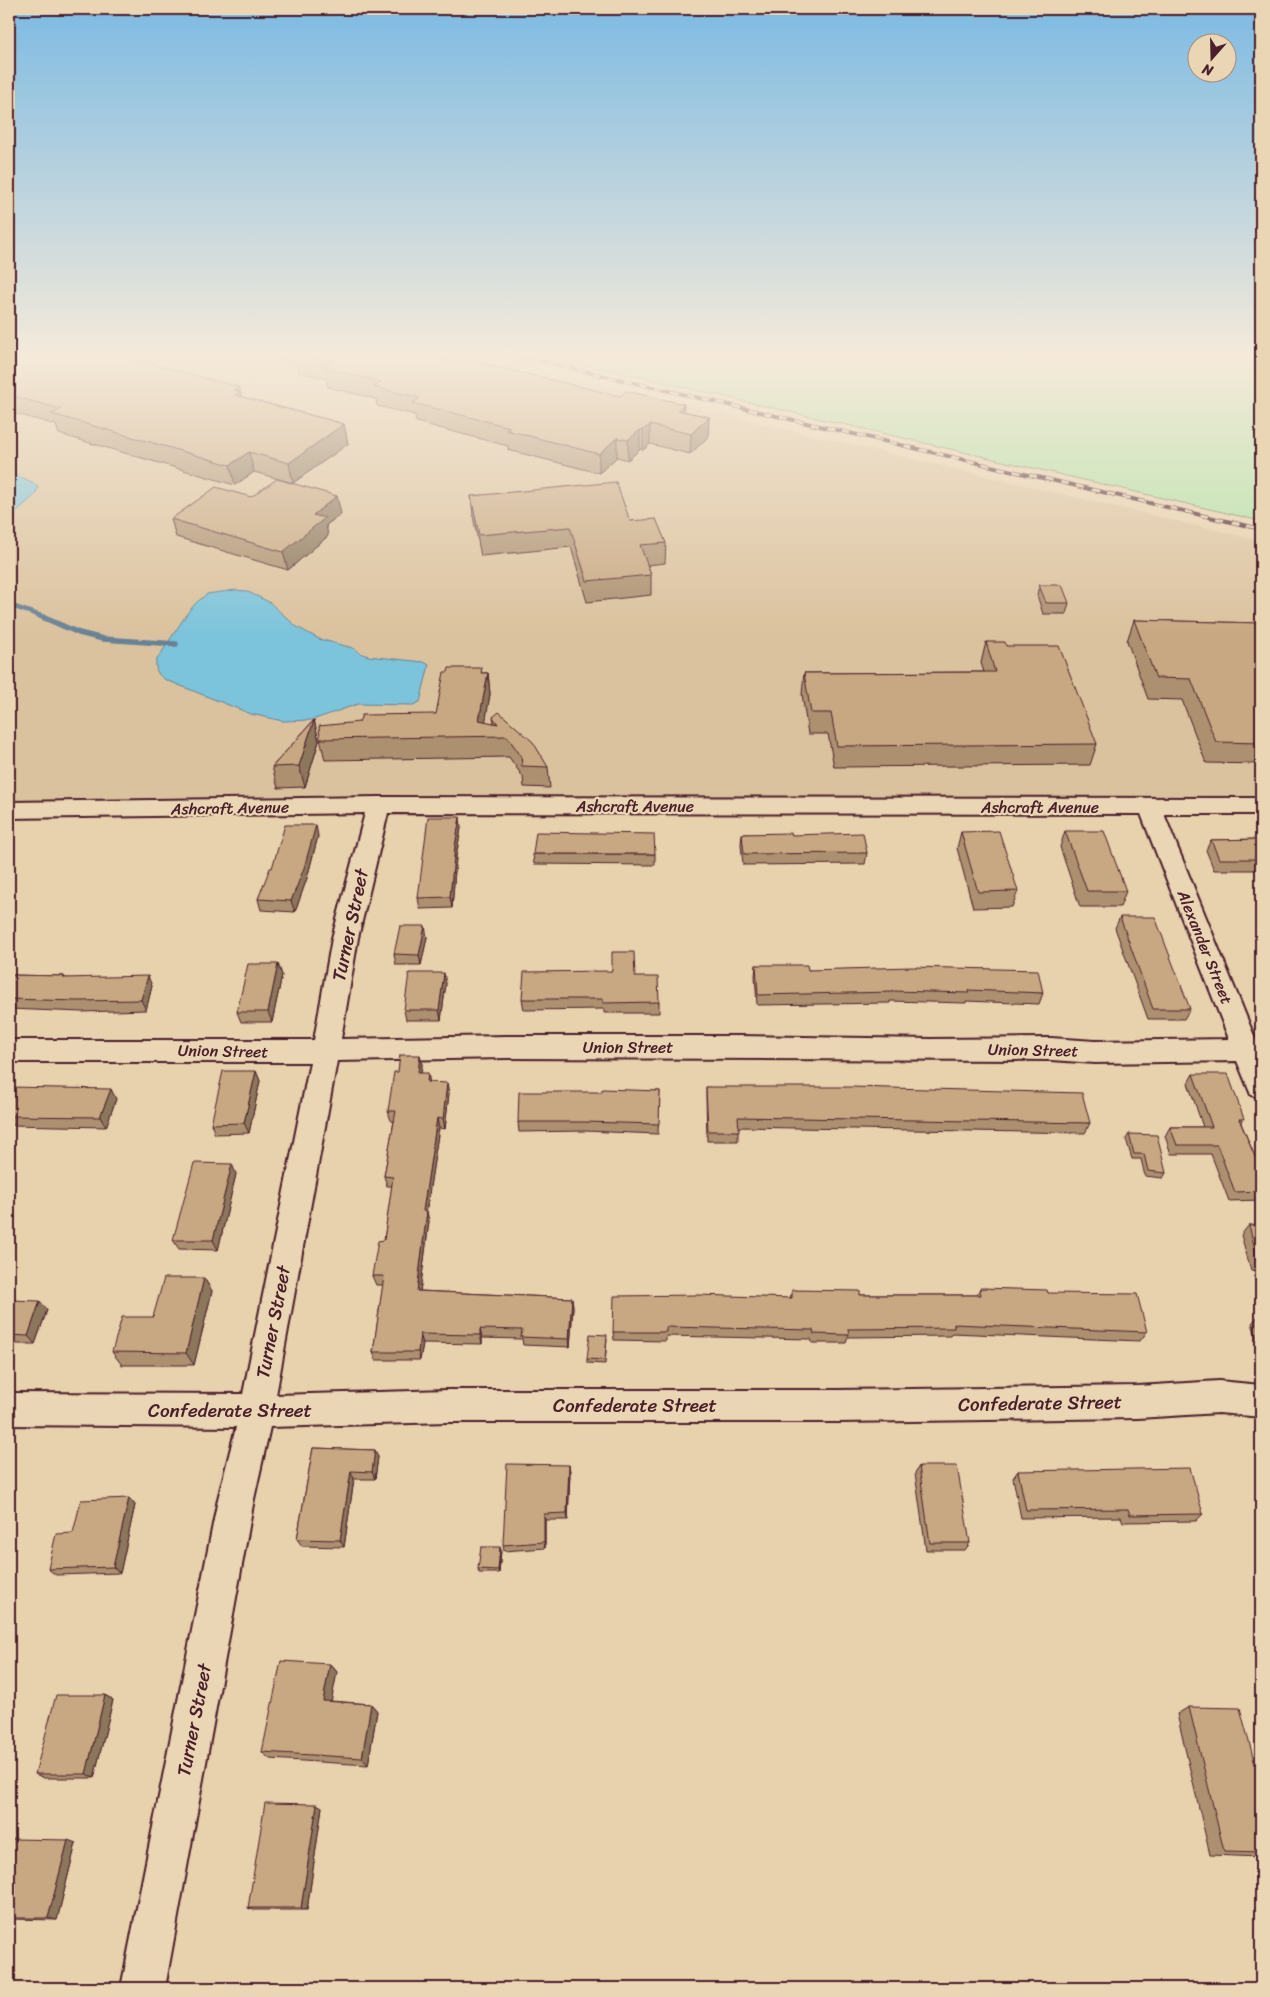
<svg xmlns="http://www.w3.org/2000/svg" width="1270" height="1997" viewBox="0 0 1270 1997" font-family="Sriracha,sans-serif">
<rect width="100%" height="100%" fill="#e8d1ad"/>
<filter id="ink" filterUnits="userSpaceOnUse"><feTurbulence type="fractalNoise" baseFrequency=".02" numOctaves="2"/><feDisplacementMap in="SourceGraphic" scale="10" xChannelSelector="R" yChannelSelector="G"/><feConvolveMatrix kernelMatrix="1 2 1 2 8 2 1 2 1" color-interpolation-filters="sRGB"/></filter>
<g filter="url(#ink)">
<!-- built -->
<path fill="#dbc29e" d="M9,355H472L1261,541V799L9,817Z"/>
<!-- green -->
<path fill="#ade2a4" stroke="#7c8068" d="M545,355H1261V521Z"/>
<!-- water -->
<g fill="#7bc4db" stroke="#678295">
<path d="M9,472L32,482L38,487L35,495L9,518Z"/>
<path d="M235,590L246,591L269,602L297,627L319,639L353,648L360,653L368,656L424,662L429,665L420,702L413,705L358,704L312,720L283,721L251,714L166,680C158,675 155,671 156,661L188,612L196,603L207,594Z"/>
</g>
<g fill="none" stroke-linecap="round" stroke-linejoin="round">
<!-- stream-far1 -->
<path stroke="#678295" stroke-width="4.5" d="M9,605L44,617"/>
<!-- stream -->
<path stroke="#678295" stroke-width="5.5" d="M40,616L79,633L103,639L176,644"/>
<defs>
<path id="street" d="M378,797L1261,798V814H1164L1261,1053V1098L1251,1095L1237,1061L1095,1063L1051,1060L506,1058L337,1061L276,1395L447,1390H838L1138,1386L1219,1381L1261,1385V1417L1219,1413L1138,1418L838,1422H447L270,1427L254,1499L165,1988H121L218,1499L236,1427L9,1425V1393L243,1394L310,1062H9V1040H314L332,938L365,813L9,818V802ZM388,813L1141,814L1229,1039L1095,1041L1051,1038L931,1039L740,1036H506L341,1039L358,938Z"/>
</defs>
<!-- street casing -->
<use href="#street" stroke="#4a1f2b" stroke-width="4"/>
<!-- street -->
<use href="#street" fill="#ead5b4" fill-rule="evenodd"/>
<defs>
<path id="rail" d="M515,355L1261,529"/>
</defs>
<!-- rail casing -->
<use href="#rail" stroke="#4a1f2b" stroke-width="4"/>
<!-- rail -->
<use href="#rail" stroke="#ead5b4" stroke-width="2.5" stroke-dasharray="8" stroke-linecap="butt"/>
</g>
<!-- wall -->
<g fill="#ac9070" stroke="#4a1f2b">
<path d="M9,355L242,397L344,424L348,444L293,483L254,472L235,485L59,434L56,425L10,412L9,410Z"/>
<path d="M263,355H427L709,417L708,437L690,454L650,444L643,450L640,449L628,460L617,457L599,473L508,450V446L416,422L415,415L377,406L376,399L328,387L326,379L299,372L298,364Z"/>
<path d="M471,496L666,543L665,563L648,565L651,575V595L587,602L571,547L481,556L473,516Z"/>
<path d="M341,514L326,525L328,536L288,570L176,537L171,519Z"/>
<path d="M1039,585L1069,603L1066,614H1043L1037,595Z"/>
<path d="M1134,620L1261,623V764L1206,763L1182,700L1148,699L1127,641Z"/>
<path d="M986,642L1006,646L1097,744L1090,765L834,767L828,734H808L802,694L804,673L984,672L981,663Z"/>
<path d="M482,673H488L490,694L485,722L494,723L493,717L548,767L550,788L524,787L523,777L509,757L325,760L320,739L436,714Z"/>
<path d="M314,720L319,741L305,787L278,788L272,767Z"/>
<path d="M461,828L456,857L452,908L420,909L418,898Z"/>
<path d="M1065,831L1126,891L1120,907H1080L1060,847Z"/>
<path d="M961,832L1018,891L1012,907L973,908L957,848Z"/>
<path d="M742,834L792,835L867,853L865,864L743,865L741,844Z"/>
<path d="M318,836L307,878L295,912L261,910L258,899L272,868Z"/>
<path d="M1261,839V870H1214L1206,850L1211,840Z"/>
<path d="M533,854H655V865L534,864Z"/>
<path d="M1120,917L1190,1009L1184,1019H1148L1115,928Z"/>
<path d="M427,937L421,965H396L394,954Z"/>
<path d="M278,964L282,975L272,1022H241L237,1012Z"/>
<path d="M756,965L808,970L1043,993L1039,1004L966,1001V1003L890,1001V1003L757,1005L755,976Z"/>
<path d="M612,971L635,977L659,1002V1013H604V1009L524,1010L522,999Z"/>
<path d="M9,975L64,976L65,978L152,986L146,1010L82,1012L9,1009Z"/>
<path d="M446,983L441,1020H406L404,1010Z"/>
<path d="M420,1055L422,1065L421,1073L430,1082L449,1093L445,1129L439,1128L426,1211L429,1221L420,1291L572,1298L573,1307L570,1347L523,1345L522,1339L482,1338V1344L423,1343L420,1360H376L373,1352L383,1285H376L372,1276L384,1240L392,1186H387L384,1176L394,1121H391L388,1111L398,1072Z"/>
<path d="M256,1071L260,1081L249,1133L215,1134L211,1124Z"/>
<path d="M1193,1074L1244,1119L1241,1123L1261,1171V1200L1229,1201L1211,1154H1171L1165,1136L1170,1127H1203L1188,1083Z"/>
<path d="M9,1087L116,1099L106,1127L9,1125Z"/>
<path d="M706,1087L1090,1123L1085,1133L738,1127V1141H707L706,1097Z"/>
<path d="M660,1091L658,1134L585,1131L519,1132L518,1122L602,1092Z"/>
<path d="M1129,1134L1166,1173L1163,1178L1145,1176L1141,1159H1132L1126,1139Z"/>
<path d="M236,1174L218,1250L179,1249L173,1240Z"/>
<path d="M1249,1225L1261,1226V1271L1251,1270L1241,1235Z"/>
<path d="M204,1278L212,1291L194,1365H122L112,1352L153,1317Z"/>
<path d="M980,1288L1048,1293L1147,1332L1140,1341L952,1333L950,1336L848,1337L846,1343H812L811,1339L666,1336V1341L614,1340L613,1332L790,1298L792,1290L860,1295H977Z"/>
<path d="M9,1300L47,1310L35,1344H9Z"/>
<path d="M1260,1314H1261V1352L1252,1323Z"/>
<path d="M607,1339L605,1364L587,1363V1359Z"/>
<path d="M313,1448L375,1450L378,1457L375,1479H354L344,1547L302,1546L297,1539Z"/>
<path d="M569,1465L570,1472L568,1520H545V1548L504,1551L503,1545Z"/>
<path d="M919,1466L970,1543L965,1550H926L915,1473Z"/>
<path d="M1018,1471L1203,1514L1196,1521L1123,1522L1121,1517L1021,1518L1013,1478Z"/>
<path d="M129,1498L135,1505L120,1573L56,1575L48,1569Z"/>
<path d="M500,1547L501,1550L499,1573H479L478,1569Z"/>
<path d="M330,1664L337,1672L331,1701L371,1704L377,1711L368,1765L270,1759L262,1752Z"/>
<path d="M105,1695L113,1700L94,1778H44L35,1774Z"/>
<path d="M1189,1707L1261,1787V1857L1210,1855L1177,1714Z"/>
<path d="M322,1807L307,1910H254L248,1908Z"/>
<path d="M76,1843L57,1920L9,1919V1850Z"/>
</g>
<!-- shaded-wall -->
<g fill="#8c765b" stroke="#4a1f2b">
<path d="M239,387L245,411L239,414L234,390Z"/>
<path d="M684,404L683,424L678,410Z"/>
<path d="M709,417L708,437L690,454L691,434Z"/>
<path d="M344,424L348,444L293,483L289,463Z"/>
<path d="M650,425V444L643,450V430Z"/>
<path d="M640,430V449L628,460V440Z"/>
<path d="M617,438V457L599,473V454Z"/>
<path d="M249,452L254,472L235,485L230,465Z"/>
<path d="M337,496L341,514L326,525L328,536L288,570L283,552L313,515Z"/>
<path d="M488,673L490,694L483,737L479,720Z"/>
<path d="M314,720L319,741L305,787L299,766Z"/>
<path d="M460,817L461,828L456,857L452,908L450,897L455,846Z"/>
<path d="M316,825L318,836L307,878L295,912L291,901Z"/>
<path d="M425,926L427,937L421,965L419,955Z"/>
<path d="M278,964L282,975L272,1022L268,1012Z"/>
<path d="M444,973L446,983L441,1020L439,1010Z"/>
<path d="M148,976L152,986L146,1010L141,1000Z"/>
<path d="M420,1055L422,1065L420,1083L418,1073Z"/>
<path d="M256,1071L260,1081L249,1133L244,1123Z"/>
<path d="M428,1073L430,1083L427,1082Z"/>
<path d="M447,1083L449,1093L445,1129L443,1119Z"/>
<path d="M111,1089L116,1099L106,1127L100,1117Z"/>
<path d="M437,1118L439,1128L425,1221L423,1211Z"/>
<path d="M232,1164L236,1174L218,1250L213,1240Z"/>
<path d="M427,1211L429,1221L419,1300L417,1291Z"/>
<path d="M204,1278L212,1291L194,1365L186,1353Z"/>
<path d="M572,1298L573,1307L570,1347L569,1339Z"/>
<path d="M40,1301L47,1310L35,1344L28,1336Z"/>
<path d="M480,1329L482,1338V1344L480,1335Z"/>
<path d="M420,1334L423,1343L420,1360L418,1352Z"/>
<path d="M375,1450L378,1457L375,1479L372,1472Z"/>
<path d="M569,1465L570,1472L568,1520L567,1513Z"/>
<path d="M351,1471L354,1479L344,1547L340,1540Z"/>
<path d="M129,1498L135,1505L120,1573L113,1567Z"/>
<path d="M544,1514L545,1520V1548L544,1542Z"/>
<path d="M500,1547L501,1550L499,1573L498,1570Z"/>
<path d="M330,1664L337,1672L330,1708L323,1701Z"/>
<path d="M105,1695L113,1700L94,1778L86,1774Z"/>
<path d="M371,1704L377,1711L368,1765L362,1758Z"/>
<path d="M317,1804L322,1807L307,1910L301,1908Z"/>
<path d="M68,1840L76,1843L57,1920L48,1918Z"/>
</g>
<!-- building -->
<g fill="#c8a882" stroke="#4a1f2b">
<path d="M9,355H118L239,387L234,390L240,392L235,395L344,424L289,463L249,452L230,465L52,414L61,409L9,395V389L16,385L9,383Z"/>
<path d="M305,355H427L457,362L462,359L620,396L626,391L684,404L678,410L709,417L691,434L650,425L643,430H640L628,440L617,438L599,454L506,430L510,427L413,403L420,398L374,387L381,382L324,368L332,362Z"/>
<path d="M277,479L337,496L313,515L325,518L283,552L171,519L216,487L251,497Z"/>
<path d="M616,482L630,521L656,519L666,543L640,545L651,575L587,581L570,527L479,535L471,496Z"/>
<path d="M1039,585H1062L1069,603H1046Z"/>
<path d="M1134,620L1261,623V743L1216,742L1191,679L1156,678Z"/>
<path d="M986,642H1005L1006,646H1059L1097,744L837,746L831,713H811L804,673L995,672Z"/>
<path d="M449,668H482L481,673H488L479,720L498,724L493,717L499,712L533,742L548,767L522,766L521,756L507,736L320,739L319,726L359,722L362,715L436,714L444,672H448Z"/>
<path d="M314,720L299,766L272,767Z"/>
<path d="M428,817H460L455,846L450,897L418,898Z"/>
<path d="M285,825H316L304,868L291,901L258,899L270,868H272Z"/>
<path d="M999,831L1018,891L978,892L961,832Z"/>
<path d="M1065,831H1104L1126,891H1087Z"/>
<path d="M536,832L654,834L655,854H533Z"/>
<path d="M791,833L792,835L863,833L867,853L744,854L742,834Z"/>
<path d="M1261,839V859H1219L1211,840Z"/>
<path d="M1120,917H1155L1190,1009H1153Z"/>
<path d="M400,926H425L419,955L394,954Z"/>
<path d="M612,952H634L635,977H658L659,1002L603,1003V999H522L524,972L612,971Z"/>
<path d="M248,964H278L268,1012H237Z"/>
<path d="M756,965H807L808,970L912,967L1038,970L1043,993L968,990L969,993L892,991L893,992L758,995Z"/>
<path d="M409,973H444L439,1010H404Z"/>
<path d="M9,975L64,976L63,978L148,976L141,1000L77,1001L9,999Z"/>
<path d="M400,1055H420L418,1073H428L427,1082L447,1083L443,1119L437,1118L423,1211H427L417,1291L572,1298L569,1339L521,1337L522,1330L480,1329V1335L420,1334L418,1352H373L384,1276H372L378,1241L384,1240L393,1177L384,1176L396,1111H388L394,1072H398Z"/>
<path d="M223,1071H256L244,1123L211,1124Z"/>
<path d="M1193,1074H1228L1244,1119H1239L1261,1171V1191L1235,1192L1217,1145H1177L1170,1127H1212Z"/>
<path d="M9,1087L111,1089L100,1117L9,1116Z"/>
<path d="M706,1087H851L1082,1093L1090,1123L738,1117L739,1131H708Z"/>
<path d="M602,1089L660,1091L659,1124L584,1122H518L519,1092H602Z"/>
<path d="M1129,1134L1157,1135L1166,1173L1148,1171L1144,1154H1134Z"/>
<path d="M194,1163L232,1164L213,1240H173Z"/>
<path d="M1249,1225L1261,1226V1261H1258Z"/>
<path d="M164,1278H204L186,1353L112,1352L122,1317H153Z"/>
<path d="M980,1288L1047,1290L1048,1293L1137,1294L1147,1332L954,1324V1328L848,1329L849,1335L814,1334L813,1330L666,1327V1332H613L614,1296L698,1295L792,1298V1290L860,1291V1295H981Z"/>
<path d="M9,1300L40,1301L28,1336L9,1335Z"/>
<path d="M590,1334L607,1335L605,1360L587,1359Z"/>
<path d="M313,1448L375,1450L372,1472L351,1471L340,1540L297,1539Z"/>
<path d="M507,1464L569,1465L567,1513L544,1514V1542L503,1545Z"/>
<path d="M919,1466H957L970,1543H930Z"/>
<path d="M1190,1468L1203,1514L1130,1515L1128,1509L1026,1510L1018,1471Z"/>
<path d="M129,1498L113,1567L48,1569L56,1534L73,1533L81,1500Z"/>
<path d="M481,1547H500L498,1570L478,1569Z"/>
<path d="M281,1661L330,1664L323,1701L371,1704L362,1758L262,1752Z"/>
<path d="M56,1695H105L86,1774H35Z"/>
<path d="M1189,1707L1240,1708L1261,1787V1852L1224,1851Z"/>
<path d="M265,1803L317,1804L301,1908H248Z"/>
<path d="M12,1839L68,1840L48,1918H9V1850Z"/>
</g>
</g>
<!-- sky -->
<linearGradient id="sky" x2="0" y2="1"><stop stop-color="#7cbae3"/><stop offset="0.56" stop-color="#f5eada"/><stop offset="1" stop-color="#f5eada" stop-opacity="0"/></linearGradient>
<rect width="1270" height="635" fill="url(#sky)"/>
<g text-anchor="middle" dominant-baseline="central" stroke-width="4.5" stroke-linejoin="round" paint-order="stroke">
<!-- street labels -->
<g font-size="16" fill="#4a1f2b" stroke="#ead5b4">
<text x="635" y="806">Ashcraft Avenue</text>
<text x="1040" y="807">Ashcraft Avenue</text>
<text transform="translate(230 808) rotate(-1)">Ashcraft Avenue</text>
<text transform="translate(1205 947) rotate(68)">Alexander Street</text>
<text x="628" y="1047">Union Street</text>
<text transform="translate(1033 1050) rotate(1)">Union Street</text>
<text transform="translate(223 1051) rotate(1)">Union Street</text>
</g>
<!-- near-street labels -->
<g font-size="19" fill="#4a1f2b" stroke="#ead5b4">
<text transform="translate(350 925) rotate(-78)">Turner Street</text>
<text transform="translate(273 1322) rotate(-79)">Turner Street</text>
<text transform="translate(1040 1403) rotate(-1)">Confederate Street</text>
<text x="635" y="1405">Confederate Street</text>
<text x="230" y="1410">Confederate Street</text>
<text transform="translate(194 1720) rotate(-79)">Turner Street</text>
</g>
</g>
<!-- margin -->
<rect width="1270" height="1997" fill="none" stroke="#ead5b4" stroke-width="30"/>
<rect x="15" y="15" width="1240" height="1967" fill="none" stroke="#4a1f2b" stroke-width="2" filter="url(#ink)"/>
<!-- north arrow -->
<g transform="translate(1212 58) rotate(200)"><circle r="24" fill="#ead5b4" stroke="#aa8c7d"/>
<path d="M0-4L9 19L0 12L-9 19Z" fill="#4a1f2b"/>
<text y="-8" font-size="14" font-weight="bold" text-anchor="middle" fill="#4a1f2b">N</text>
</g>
</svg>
